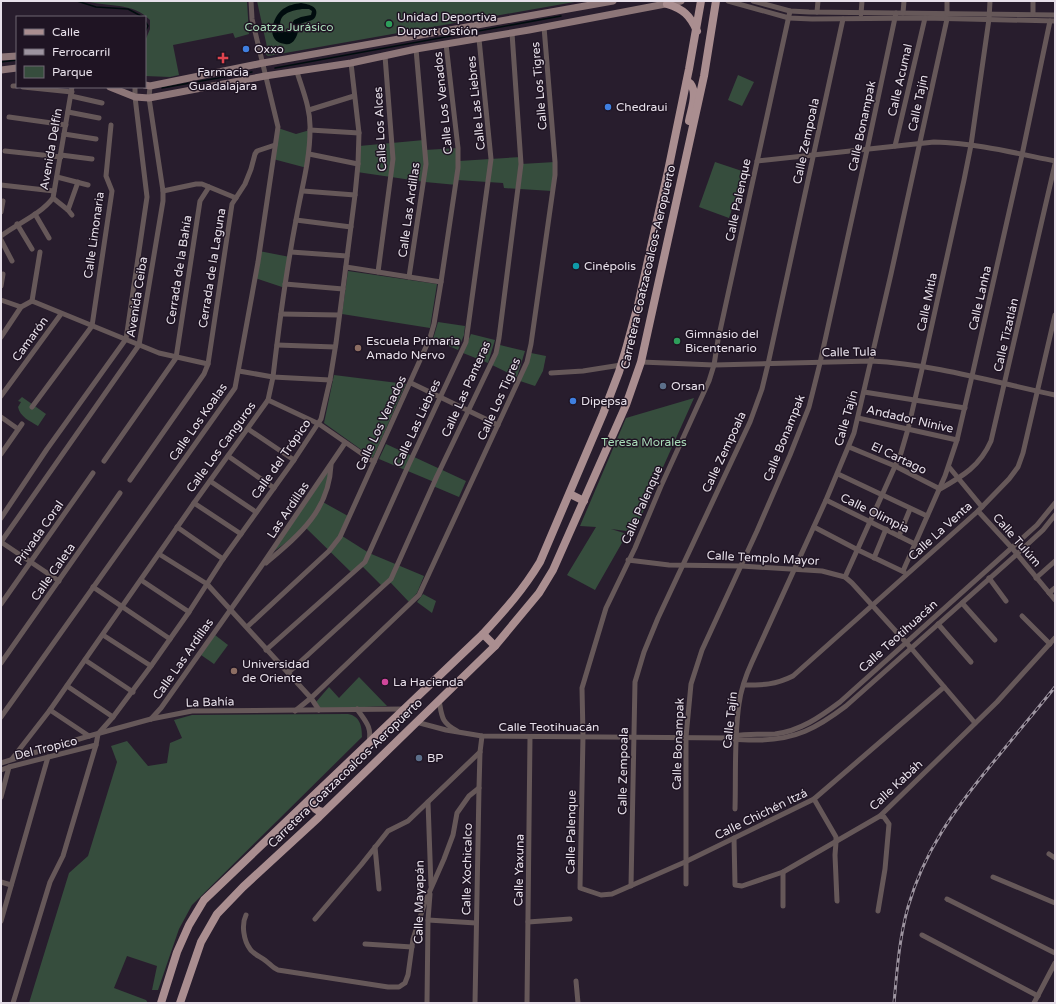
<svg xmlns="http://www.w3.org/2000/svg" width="1056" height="1004" viewBox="0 0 1056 1004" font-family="'Varela Round',sans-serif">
<rect width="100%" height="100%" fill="#281d2d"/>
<!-- green -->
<g fill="#364d3d">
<path d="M85,1H247L249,34L235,38L233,33L173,45L179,75L170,77L145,76V41L150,29V20C133,2 107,7 85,1Z"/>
<path d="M257,1H580L268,56L264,53V49L267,47Z"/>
<path d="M738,75L754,82L742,106L728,100Z"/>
<path d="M278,128L296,134L310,130L307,168L273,159Z"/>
<path d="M424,140L425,150L458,148L459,161L521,157V164L555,162L552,191L504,188L503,183L457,180V185L425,182L357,172L359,146Z"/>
<path d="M715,162L745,172L729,218L699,207Z"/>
<path d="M259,251L290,257L285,288L255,278Z"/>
<path d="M348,271L437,284L430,328L342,314Z"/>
<path d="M438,322L465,326L464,335L458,350L433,339Z"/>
<path d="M471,334L495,340L488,363L463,353Z"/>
<path d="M500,345L525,351L517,377L492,365Z"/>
<path d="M531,353L546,356L543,371L535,386L520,381Z"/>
<path d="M334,375L406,384L373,458L324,423Z"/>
<path d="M22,397L46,414L38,426C30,421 20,417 18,407L21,402L18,401Z"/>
<path d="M694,398L634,532L611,529L627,534L595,590L567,575L596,527L580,526L626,418Z"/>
<path d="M386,444L466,481L459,497L433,486L434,482L379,459Z"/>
<path d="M329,470L330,477L321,501L348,516L339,534L369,553L424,576L417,593L409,602L391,583L381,585L361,565L352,573L306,528L273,552Z"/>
<path d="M423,594L436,601L432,613L417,602Z"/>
<path d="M215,635L228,645L214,664L201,655Z"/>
<path d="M359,677L387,706L321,709L316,702L329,687L339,698Z"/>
<path d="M348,714C360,716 362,726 362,737L192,905L179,929L158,990H152L157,966L127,956L114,988L146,1000L148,1003H29L69,873L88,856L117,762L111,746L127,741L148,766L167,763L170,743L182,738L174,720L192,715Z"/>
</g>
<!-- water -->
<path fill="#000c0e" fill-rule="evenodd" d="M301,3C307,4 319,6 316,15C315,18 314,19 312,20C307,22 303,22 299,25C298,30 298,35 295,39C293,43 289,45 285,44C265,42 272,17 283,9C289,5 294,4 301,3ZM302,9H309L312,11L311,15L301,17L294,20L288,31L285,32L281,29C277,14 290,11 302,9Z"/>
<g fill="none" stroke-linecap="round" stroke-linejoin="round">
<!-- stream -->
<g stroke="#000c0e" stroke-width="1.5">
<path d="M77,1L96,7L128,9L143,17"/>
<path d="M145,21L148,26L145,32"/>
<path d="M1,62L17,60"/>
<path d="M275,68L561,16"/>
<path d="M162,88L252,72"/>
</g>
<!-- minor -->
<g stroke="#665859" stroke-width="5">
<path d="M728,1L789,18L812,19L925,18L1055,21"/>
<path d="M753,1L790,11L809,12L1055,15"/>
<path d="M790,11L718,340L714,365L709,381L661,486L635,548L606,608L582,688L583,736L580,888L601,895L612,894L685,862L814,799L944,687"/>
<path d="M817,12L818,1"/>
<path d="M903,13L904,1"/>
<path d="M947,13V1"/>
<path d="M861,14L862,1"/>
<path d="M1033,14V1"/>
<path d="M13,86H17"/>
<path d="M23,87L72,92"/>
<path d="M71,96L102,103"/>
<path d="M309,110L354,96"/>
<path d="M68,112L99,118"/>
<path d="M9,117L66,125"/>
<path d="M310,130L359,133"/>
<path d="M64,134L96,139"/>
<path d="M895,146L925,18"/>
<path d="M5,151L61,157"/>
<path d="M309,154L358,164"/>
<path d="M61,155L92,159"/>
<path d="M757,161L934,142C975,143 1015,153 1055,161"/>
<path d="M57,177L88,185"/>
<path d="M1,185L54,191"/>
<path d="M163,191L196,184H202L236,198"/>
<path d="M303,191L355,195"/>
<path d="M53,198L68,210L72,215"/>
<path d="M68,210L78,182"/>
<path d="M1,212L3,201"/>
<path d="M35,214L49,238"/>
<path d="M296,220L351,227"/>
<path d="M17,224L32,249"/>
<path d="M1,236C18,223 40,215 53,198L72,87"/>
<path d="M1,240L12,261"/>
<path d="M291,252L347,256"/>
<path d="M346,267L441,282"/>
<path d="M378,272L393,159L385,56"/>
<path d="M409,277L426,164L416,49"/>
<path d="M285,284L343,289"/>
<path d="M1,286L3,274"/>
<path d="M1,300L21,307"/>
<path d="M32,301L159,353L208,364"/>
<path d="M32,301L40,252"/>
<path d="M281,314L339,315"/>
<path d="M1,337L21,307L32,301"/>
<path d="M277,345L335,347"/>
<path d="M641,362L714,365L871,361C933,364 994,382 1055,395"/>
<path d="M239,371L273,377L330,380"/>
<path d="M551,373L583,371L621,365"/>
<path d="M411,383L498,425"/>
<path d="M864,392L965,408"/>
<path d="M1,396L61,314"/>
<path d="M268,400L319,424L374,462"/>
<path d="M32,407L92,326L112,191L106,176L111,125"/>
<path d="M1,417L18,429"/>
<path d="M858,418L957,440"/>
<path d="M248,429L294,460"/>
<path d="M849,447L895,466L940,489C963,476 980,466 991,441L1055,164"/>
<path d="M1,454L22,424"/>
<path d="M228,456L274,488"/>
<path d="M104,461L176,358L200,201L209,187"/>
<path d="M949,467L982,507"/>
<path d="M838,474L927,516"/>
<path d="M130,480L204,374L208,364L232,204L245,184L251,169L255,154L257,151L275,145"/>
<path d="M210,481L256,512"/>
<path d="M826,500L915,544"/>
<path d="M194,503L241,534"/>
<path d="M978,511L1012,548L1055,600"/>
<path d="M1,518L47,449L126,339L147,197L135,97V87"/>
<path d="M177,527L223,559"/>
<path d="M814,527L858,550L904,572"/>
<path d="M899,536L910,509"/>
<path d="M1,542L139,345L163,201V191L149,98L150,86"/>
<path d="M1,542L59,581"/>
<path d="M159,554L207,584L311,698L319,710"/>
<path d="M874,558L886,529"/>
<path d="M628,560L669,565L741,566L822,571L845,577L852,583L911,648L975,723"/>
<path d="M266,563C299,535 329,511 331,465"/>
<path d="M903,571L945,476L957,440L972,376L1022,155L1050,21"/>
<path d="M845,577L901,453L908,429L923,365L964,180L971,145L989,19L990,1"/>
<path d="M989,578L1006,601"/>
<path d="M1036,578L1055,561"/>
<path d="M141,580L189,612"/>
<path d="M93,587L170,639"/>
<path d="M1049,593L1055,588"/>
<path d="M962,603L995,640"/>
<path d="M1,604L93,473"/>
<path d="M1022,616L1050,644"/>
<path d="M938,624L971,662"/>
<path d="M247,627L329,551L340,537L430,338L434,324L441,282L458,168V148L446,44"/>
<path d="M103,635L151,666"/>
<path d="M266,650L365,562L409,464L466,342L491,159L479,39"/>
<path d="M85,660L133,692"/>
<path d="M1,663L120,493"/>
<path d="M288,673L391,579L437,476L496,353L499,338L521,164L512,33"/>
<path d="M744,685C763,685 775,685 793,676L978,511L1009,479L1018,467L1023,453L1055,315"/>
<path d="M67,686L113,717"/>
<path d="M439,700C442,717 441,722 457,731"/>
<path d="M357,709C366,722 372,727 369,742"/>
<path d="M50,710L89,736"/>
<path d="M295,711L311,698L419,595L527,362L531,344L555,175V162L544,27"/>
<path d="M1,717L235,388L258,262L278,127L252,19L251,1"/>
<path d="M151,719L161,708L260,568L345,443"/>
<path d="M416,722L446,730L482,736L730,738C739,741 749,740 758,740C795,740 817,728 846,706L1017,554L1043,530L1055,515"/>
<path d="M735,736C747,733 762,735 775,734C800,731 820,717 840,702L1037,525L1055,503"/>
<path d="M12,759L50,710L194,503L268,400L273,377C279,325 286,272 296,220C301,190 310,161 310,130C311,110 303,91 297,72"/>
<path d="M1,763L89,736L151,719L192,711L404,709"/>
<path d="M1,770L9,767L96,745"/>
<path d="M1,797L9,767"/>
<path d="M814,799L836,837V842L835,855L837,901"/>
<path d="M428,802L431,886"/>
<path d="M735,809C736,774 734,738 739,704C741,689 746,675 752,662L826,500L854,433L891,274L947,19"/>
<path d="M734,838L735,885L742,886L783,872L880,816L997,702L1055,638"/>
<path d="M375,847L379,889"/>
<path d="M1049,854L1055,858"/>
<path d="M993,877L1055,903"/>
<path d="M1,882L11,885"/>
<path d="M686,884V737L691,684L702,650L757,531L790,455L809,407L820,363L867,150L896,13"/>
<path d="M631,886L635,682L644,652L658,618L750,422L762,389L768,364L843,19"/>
<path d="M947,899L1055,953"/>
<path d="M783,906V872"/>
<path d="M878,911L885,869L889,824L884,817L880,816"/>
<path d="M246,915C241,925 244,941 250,949C253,954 261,957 266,961C270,964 273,968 278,970L388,987H399L405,983L408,975L413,939L425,902L444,859L453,835L457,813L469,796L479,788"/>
<path d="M315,919L361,865L388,831L408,821L480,752"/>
<path d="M428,920L476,923"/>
<path d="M1,921L48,757"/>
<path d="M528,922L570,919"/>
<path d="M922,935L1038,996"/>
<path d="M365,944L412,947"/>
<path d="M576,981L578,1003"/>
<path d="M13,1003L50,882L63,856L96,745L98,734L113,717L151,666L189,612L223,559L294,460L321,419L330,380L336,343L355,195L358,164L359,133L351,63"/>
<path d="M427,1003L428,920L430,894"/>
<path d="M475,1003L479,788L480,752L482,736"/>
<path d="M527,1003L530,737"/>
<path d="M1034,1003L1055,963"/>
</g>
<!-- secondary -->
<g stroke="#8d7678" stroke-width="7">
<path d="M1,57L17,56"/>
<path d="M1,70L17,68"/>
<path d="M145,85L150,86L263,63L613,1"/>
<path d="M110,87L135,97L149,98L265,76L351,63L416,49L529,30L681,1"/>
</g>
<!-- primary -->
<g stroke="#aa8e90" stroke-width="8">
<path d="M667,4C683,9 690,15 697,31"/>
<path d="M687,81C700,89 691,109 689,121"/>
<path d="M570,494L584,501"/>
<path d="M483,634L495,646"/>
<path d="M311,799C312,807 316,811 323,812"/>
<path d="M161,1003L177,952L189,925L204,900L483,634C505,610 523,590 540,562L603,414L619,372L626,349L638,305L668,171L689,69L701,1"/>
<path d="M180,1003L201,942L217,914L243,887L319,817L495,646L539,593L553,570L626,405L641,362L704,76L716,1"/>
</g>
<defs>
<path id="rail" d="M894,1003C897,971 899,939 908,907C924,851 955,809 991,765C1012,739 1034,713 1055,687"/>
</defs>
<!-- rail casing -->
<use href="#rail" stroke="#9d94a0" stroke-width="3"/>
<!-- rail -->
<use href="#rail" stroke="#1f1423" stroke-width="1.5" stroke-dasharray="4.5" stroke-linecap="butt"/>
</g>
<!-- markers -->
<g fill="#2e9e5b" stroke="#1f1423" stroke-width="1.5">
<circle cx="389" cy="24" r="4"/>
<circle cx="677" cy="341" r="4"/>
</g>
<g fill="#3f7fe0" stroke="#1f1423" stroke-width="1.5">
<circle cx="246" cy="49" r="4"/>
<circle cx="608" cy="107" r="4"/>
<circle cx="573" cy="401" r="4"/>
</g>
<path fill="#e0444e" stroke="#1f1423" stroke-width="1.5" d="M221 52h4v4h4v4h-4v4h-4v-4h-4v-4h4z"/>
<circle fill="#0f9aa8" stroke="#1f1423" stroke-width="1.5" cx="576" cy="266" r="4"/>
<g fill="#8d6e63" stroke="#1f1423" stroke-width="1.5">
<circle cx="358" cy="348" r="4"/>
<circle cx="234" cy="671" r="4"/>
</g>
<g fill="#5c6f8a" stroke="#1f1423" stroke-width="1.5">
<circle cx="663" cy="386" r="4"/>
<circle cx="419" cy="758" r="4"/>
</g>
<circle fill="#d1479c" stroke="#1f1423" stroke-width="1.5" cx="385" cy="682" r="4"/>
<g text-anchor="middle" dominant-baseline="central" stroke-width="3" stroke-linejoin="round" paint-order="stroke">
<!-- poi labels -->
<g font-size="12" fill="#e7e0ea" stroke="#1f1423" text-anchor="start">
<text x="397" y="17">Unidad Deportiva<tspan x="397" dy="14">Duport Ostión</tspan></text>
<text x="254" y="49">Oxxo</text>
<text x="223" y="72" text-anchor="middle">Farmacia<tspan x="223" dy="14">Guadalajara</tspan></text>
<text x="616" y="107">Chedraui</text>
<text x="584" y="266">Cinépolis</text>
<text x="685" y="334">Gimnasio del<tspan x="685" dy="14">Bicentenario</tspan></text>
<text x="366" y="341">Escuela Primaria<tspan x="366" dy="14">Amado Nervo</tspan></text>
<text x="671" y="386">Orsan</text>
<text x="581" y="401">Dipepsa</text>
<text x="242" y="664">Universidad<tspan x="242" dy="14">de Oriente</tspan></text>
<text x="393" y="682">La Hacienda</text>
<text x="427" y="758">BP</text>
</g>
<!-- park labels -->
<g font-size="12" fill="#a9dbb8" stroke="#1f1423">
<text x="289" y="27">Coatza Jurásico</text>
<text x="644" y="442">Teresa Morales</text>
</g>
<!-- street labels -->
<g font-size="12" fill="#e7e0ea" stroke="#1f1423">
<text transform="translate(900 80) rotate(-77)">Calle Acumal</text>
<text transform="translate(539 86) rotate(-95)">Calle Los Tigres</text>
<text transform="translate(443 103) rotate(-96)">Calle Los Venados</text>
<text transform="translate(476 103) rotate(-96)">Calle Las Liebres</text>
<text transform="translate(918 103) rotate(-78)">Calle Tajín</text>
<text transform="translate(862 126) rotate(-78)">Calle Bonampak</text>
<text transform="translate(380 129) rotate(-93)">Calle Los Alces</text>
<text transform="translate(806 141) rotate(-78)">Calle Zempoala</text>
<text transform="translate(51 149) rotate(-80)">Avenida Delfín</text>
<text transform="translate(738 200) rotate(-78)">Calle Palenque</text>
<text transform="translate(409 210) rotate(-82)">Calle Las Ardillas</text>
<text transform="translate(94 235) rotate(-82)">Calle Limonaria</text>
<text transform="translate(648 267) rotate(-77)">Carretera Coatzacoalcos-Aeropuerto</text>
<text transform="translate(212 268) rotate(-81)">Cerrada de la Laguna</text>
<text transform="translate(179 270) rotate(-81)">Cerrada de la Bahía</text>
<text transform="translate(137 297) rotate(-81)">Avenida Ceiba</text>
<text transform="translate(980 298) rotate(-77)">Calle Lanha</text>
<text transform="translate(927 302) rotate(-78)">Calle Mitla</text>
<text transform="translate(1006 335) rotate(-77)">Calle Tizatlán</text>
<text transform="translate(30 339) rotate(-54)">Camarón</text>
<text transform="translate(849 352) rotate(-1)">Calle Tula</text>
<text transform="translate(466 389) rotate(-66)">Calle Las Panteras</text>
<text transform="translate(499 399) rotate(-66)">Calle Los Tigres</text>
<text transform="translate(846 418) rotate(-74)">Calle Tajín</text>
<text transform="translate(910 419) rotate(13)">Andador Ninive</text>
<text transform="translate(198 422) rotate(-55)">Calle Los Koalas</text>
<text transform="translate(381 423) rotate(-65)">Calle Los Venados</text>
<text transform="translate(417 423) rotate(-65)">Calle Las Liebres</text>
<text transform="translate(784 438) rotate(-68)">Calle Bonampak</text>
<text transform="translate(221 447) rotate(-54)">Calle Los Canguros</text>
<text transform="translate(724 452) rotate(-65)">Calle Zempoala</text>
<text transform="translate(899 458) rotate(25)">El Cartago</text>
<text transform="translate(281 459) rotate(-55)">Calle del Trópico</text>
<text transform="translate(642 505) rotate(-66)">Calle Palenque</text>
<text transform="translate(288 510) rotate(-56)">Las Ardillas</text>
<text transform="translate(875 513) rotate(26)">Calle Olimpia</text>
<text transform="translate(940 531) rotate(-42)">Calle La Venta</text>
<text transform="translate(39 533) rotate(-55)">Privada Coral</text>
<text transform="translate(1017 540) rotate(49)">Calle Tulúm</text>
<text transform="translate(763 558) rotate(3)">Calle Templo Mayor</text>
<text transform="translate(53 572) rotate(-55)">Calle Caleta</text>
<text transform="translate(898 636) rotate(-42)">Calle Teotihuacán</text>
<text transform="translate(183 659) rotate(-55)">Calle Las Ardillas</text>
<text transform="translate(210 702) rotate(-2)">La Bahía</text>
<text transform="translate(730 720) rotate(-84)">Calle Tajín</text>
<text x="549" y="727">Calle Teotihuacán</text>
<text transform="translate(678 744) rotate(-88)">Calle Bonampak</text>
<text transform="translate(46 748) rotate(-14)">Del Tropico</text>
<text transform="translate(623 771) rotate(-89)">Calle Zempoala</text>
<text transform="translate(345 773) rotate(-44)">Carretera Coatzacoalcos-Aeropuerto</text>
<text transform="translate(896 785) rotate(-43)">Calle Kabáh</text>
<text transform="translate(761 814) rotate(-26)">Calle Chichén Itzá</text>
<text transform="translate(571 832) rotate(-89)">Calle Palenque</text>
<text transform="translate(467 869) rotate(-89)">Calle Xochicalco</text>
<text transform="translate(519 870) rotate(-89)">Calle Yaxuna</text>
<text transform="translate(419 902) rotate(-89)">Calle Mayapán</text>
</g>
</g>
<!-- border -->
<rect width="1056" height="1004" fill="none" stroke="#e7e0ea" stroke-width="4"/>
<!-- legend -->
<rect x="16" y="16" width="130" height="72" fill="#1f1423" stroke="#6f6673"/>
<rect x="24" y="29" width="20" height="6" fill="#aa8e90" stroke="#6f6673"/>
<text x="52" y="36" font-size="12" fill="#e7e0ea">Calle</text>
<rect x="24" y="49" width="20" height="6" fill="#9d94a0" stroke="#6f6673"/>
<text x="52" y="56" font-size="12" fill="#e7e0ea">Ferrocarril</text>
<rect x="24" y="66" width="20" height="12" fill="#364d3d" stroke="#6f6673"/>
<text x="52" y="76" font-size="12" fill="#e7e0ea">Parque</text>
</svg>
